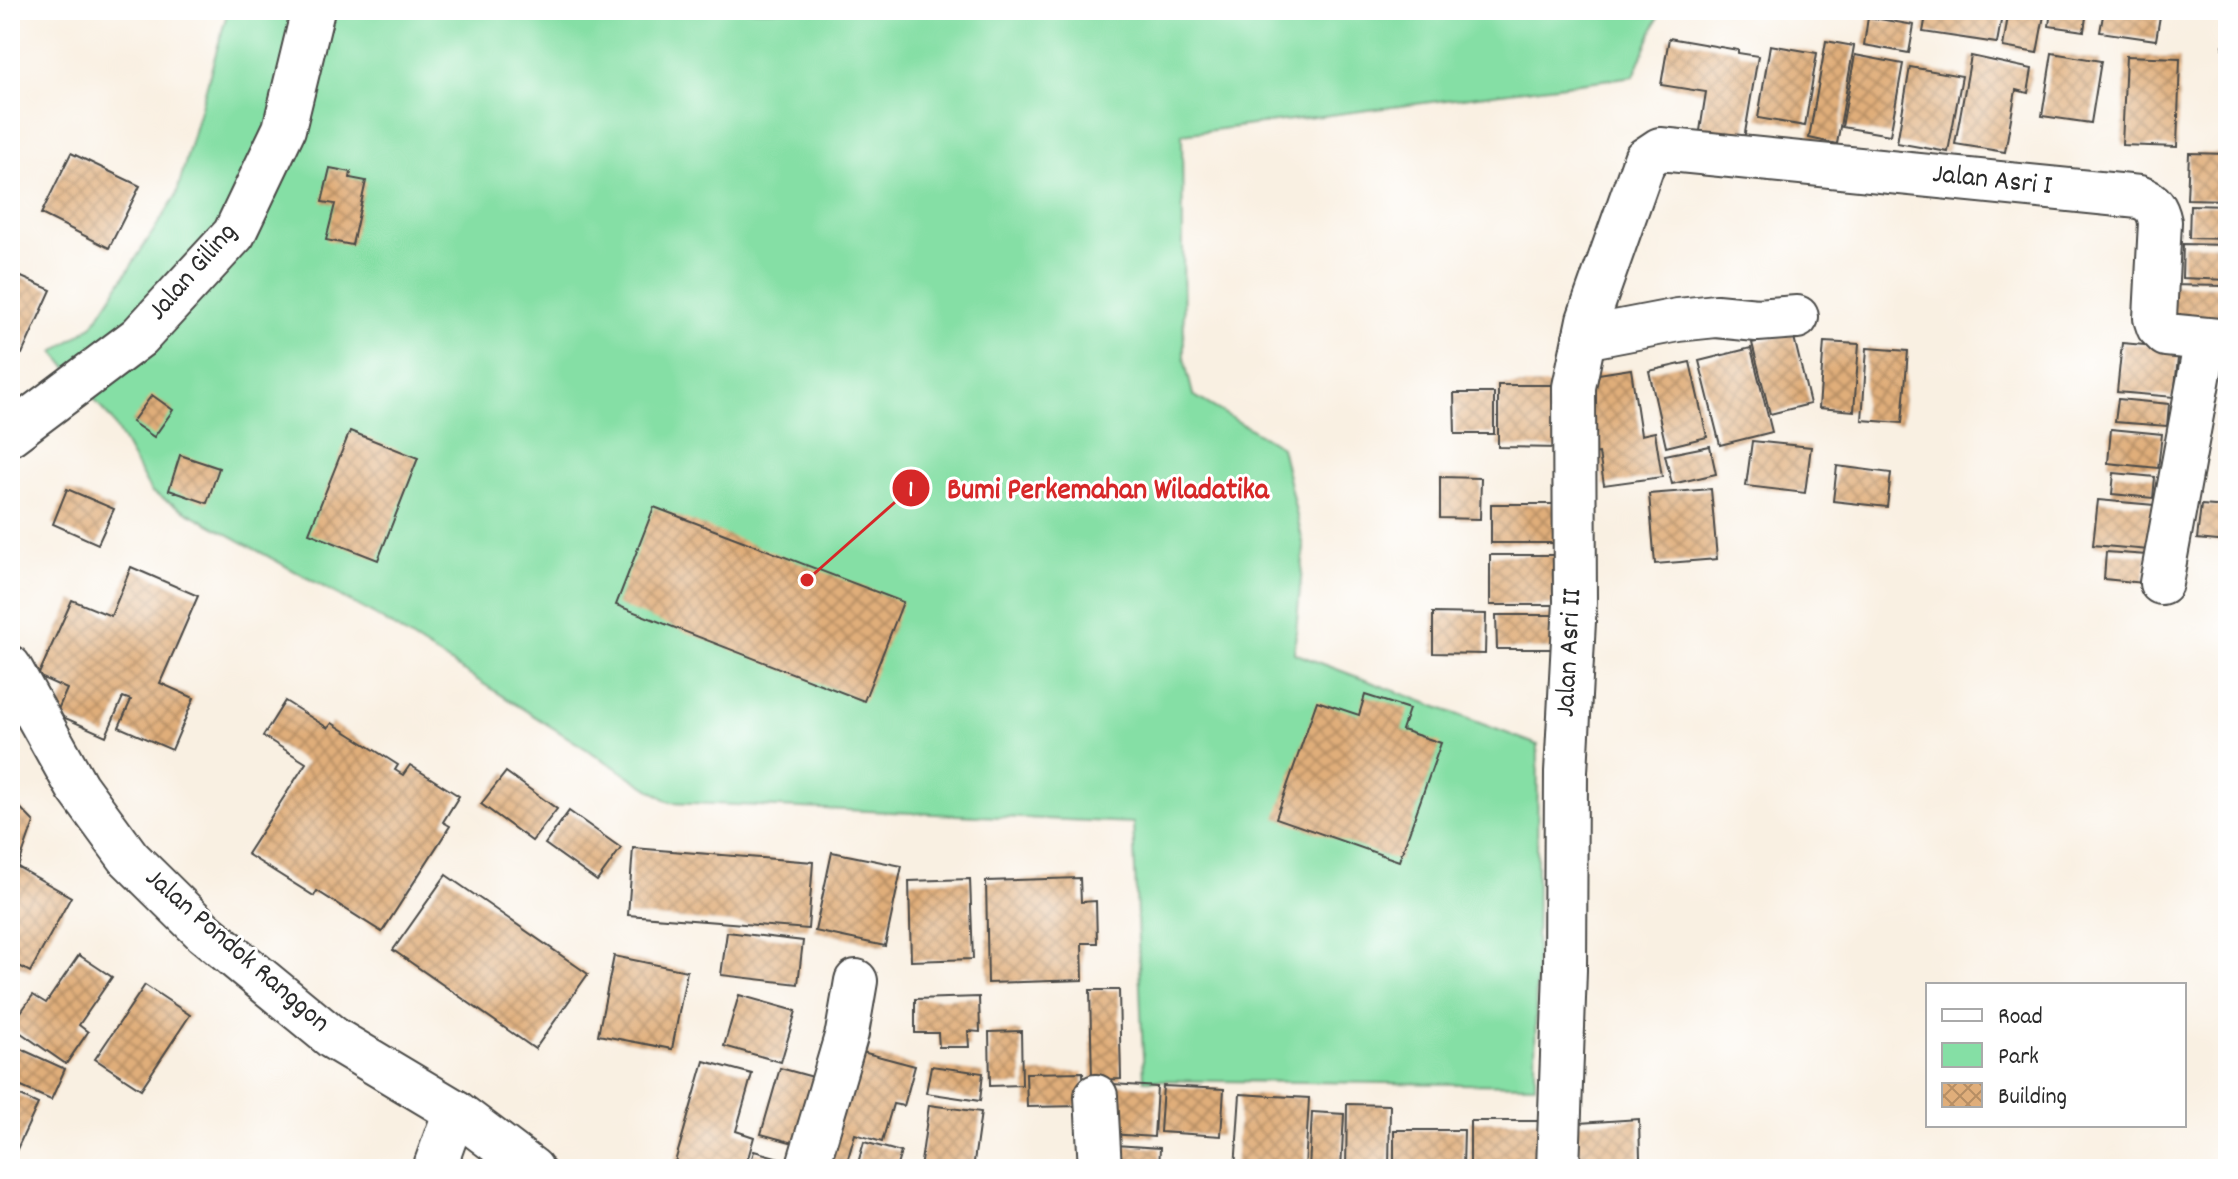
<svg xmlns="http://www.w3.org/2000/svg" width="2238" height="1179" viewBox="0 0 2238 1179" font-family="Dekko,sans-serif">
<defs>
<pattern id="building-cross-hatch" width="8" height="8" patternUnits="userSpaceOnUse" patternTransform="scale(2)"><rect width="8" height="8" fill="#e0ae7a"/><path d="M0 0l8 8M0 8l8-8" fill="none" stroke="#b68e64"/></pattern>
</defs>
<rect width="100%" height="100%" fill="#fff"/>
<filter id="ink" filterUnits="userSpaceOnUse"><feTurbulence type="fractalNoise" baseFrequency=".0125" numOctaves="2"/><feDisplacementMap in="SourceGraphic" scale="16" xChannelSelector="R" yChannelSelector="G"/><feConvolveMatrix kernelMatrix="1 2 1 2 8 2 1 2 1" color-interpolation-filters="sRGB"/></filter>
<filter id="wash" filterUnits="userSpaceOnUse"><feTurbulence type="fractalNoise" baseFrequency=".006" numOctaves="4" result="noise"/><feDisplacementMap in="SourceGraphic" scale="32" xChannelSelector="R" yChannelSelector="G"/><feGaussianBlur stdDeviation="1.8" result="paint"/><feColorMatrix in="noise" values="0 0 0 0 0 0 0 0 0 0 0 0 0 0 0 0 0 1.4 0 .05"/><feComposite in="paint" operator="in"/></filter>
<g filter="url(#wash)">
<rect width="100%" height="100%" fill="#f9f0e2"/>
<!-- green -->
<path fill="#85dfa5" stroke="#588568" stroke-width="2" d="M228,10H1661L1634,76L1182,134L1184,358L1193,395L1281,447L1304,547L1294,653L1538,745L1535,1085L1144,1080L1133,823L670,802L373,614L151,492L111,419L54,352L93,325L176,196Z"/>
<g id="blocks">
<!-- building -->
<g fill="url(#building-cross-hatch)">
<path d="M1927,10H2003L1997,43L1923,32Z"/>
<path d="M2009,10H2045L2037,53L2003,47Z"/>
<path d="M2051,10H2087L2084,31L2049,26Z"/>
<path d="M2104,10H2161L2156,40L2100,32Z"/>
<path d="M1868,17L1914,25L1909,53L1864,45Z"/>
<path d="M1669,38L1738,50V53L1758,56L1744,139L1700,131L1706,92L1661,85Z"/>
<path d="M1826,41L1854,46L1837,144L1809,138Z"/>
<path d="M1770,45L1817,53L1805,126L1758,118Z"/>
<path d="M2223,45H2228V90H2224Z"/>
<path d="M2052,53L2101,61L2091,123L2042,116Z"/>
<path d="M1855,55L1903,64L1890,135L1842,127Z"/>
<path d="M1971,56L2032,69L2028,93L2016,90L2005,152L1955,144Z"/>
<path d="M2126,56L2180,58L2177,147L2122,145Z"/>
<path d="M1910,67L1962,76L1948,152L1897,143Z"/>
<path d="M71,153L140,186L109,248L41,214Z"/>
<path d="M2189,153L2228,154V200L2187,199Z"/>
<path d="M330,168L351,172L350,178L366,181L352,245L326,240L335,204L322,202Z"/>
<path d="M2190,205L2228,206V239L2189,238Z"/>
<path d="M2183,244L2228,245V280L2182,278Z"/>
<path d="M10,272L51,290L22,354L10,349Z"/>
<path d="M2167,285L2228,286V329L2166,327Z"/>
<path d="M1793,333L1810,404L1770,414L1752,343Z"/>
<path d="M1824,342L1859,344L1854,411L1819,408Z"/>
<path d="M2122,343L2179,348L2174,397L2117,392Z"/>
<path d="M1751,348L1772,432L1720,445L1699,361Z"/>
<path d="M1867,348L1908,351L1902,423L1862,420Z"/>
<path d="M1690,362L1707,437L1666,447L1649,371Z"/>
<path d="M1631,369L1641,435L1655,432L1662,477L1604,485L1599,453L1591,454L1579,377Z"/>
<path d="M1498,385H1562L1561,448L1498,447Z"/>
<path d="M1454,393H1494V434H1455Z"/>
<path d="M152,395L173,410L154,437L132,422Z"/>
<path d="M2118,399L2169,404L2167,426L2115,422Z"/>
<path d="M2111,429L2162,434L2158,468L2108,463Z"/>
<path d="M350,431L418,458L378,560L309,533Z"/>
<path d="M1752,441L1811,447L1805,493L1746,486Z"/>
<path d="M1710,446L1716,474L1672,484L1665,455Z"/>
<path d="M180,455L219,468L207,503L169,490Z"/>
<path d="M1837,466L1891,473L1887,507L1833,501Z"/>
<path d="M2114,473L2155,477L2153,498L2112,494Z"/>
<path d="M1440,477L1481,478L1480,519L1440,518Z"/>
<path d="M67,489L114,509L98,544L53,524Z"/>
<path d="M1711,489L1717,559L1655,564L1649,494Z"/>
<path d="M2098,500L2154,505L2149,550L2093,545Z"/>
<rect x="1491" y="504" width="74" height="39"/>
<path d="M2201,505L2228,507V542L2197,539Z"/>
<path d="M654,507L903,602L864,701L616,605Z"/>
<path d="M2106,552L2147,555L2144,583L2104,579Z"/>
<rect x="1490" y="555" width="71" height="50"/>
<path d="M131,567L198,596L160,683L194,698L172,750L119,727L131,700L123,697L106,736L56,714L67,689L38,676L72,600L111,616Z"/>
<path d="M1433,613L1486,614L1485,654L1433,653Z"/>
<path d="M1496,615H1563V649H1497Z"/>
<path d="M1365,695L1409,709L1402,730L1441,743L1399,861L1276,818L1317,701L1359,715Z"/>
<path d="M285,701L328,728L332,723L398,765L395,770L403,775L410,765L459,796L443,822L450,826L382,932L317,891L314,896L247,854L306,763L263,736Z"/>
<path d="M506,772L557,809L532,841L481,804Z"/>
<path d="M10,797L34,822L18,867L71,897L30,972L10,961Z"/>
<path d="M569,811L621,848L597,881L545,844Z"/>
<path d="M633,848L813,862L808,929L628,915Z"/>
<path d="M832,852L902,866L885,946L815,931Z"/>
<path d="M446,875L588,974L535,1049L393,950Z"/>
<path d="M1080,878L1081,902L1096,901L1097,943H1082L1083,980L988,983L986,881Z"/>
<path d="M970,879L973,959L911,961L909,881Z"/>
<path d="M727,932L803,941L798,984L721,975Z"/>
<path d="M79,955L112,977L79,1025L88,1032L66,1064L11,1026L33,995L46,1003Z"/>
<path d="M614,956L687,971L672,1049L598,1035Z"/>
<path d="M145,985L190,1015L141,1089L95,1059Z"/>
<path d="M1090,990H1119L1121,1079L1092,1080Z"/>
<path d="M739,995L796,1011L781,1062L724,1046Z"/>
<path d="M979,997L980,1032L968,1031L969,1047H939L938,1033H915V999Z"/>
<path d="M1021,1031L1022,1085L990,1086L989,1032Z"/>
<path d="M10,1044L65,1069L51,1100L10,1082Z"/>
<path d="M851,1049L915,1066L904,1106L893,1104L882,1142L855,1134L845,1169H814Z"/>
<path d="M704,1061L752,1074L736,1131L754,1137L745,1169H673Z"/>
<path d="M931,1066L983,1073L980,1101L926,1093Z"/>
<path d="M780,1068L824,1080L805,1146L761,1134Z"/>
<path d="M1083,1072L1084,1106L1027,1107L1026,1073Z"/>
<path d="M1113,1084L1157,1087L1154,1137L1110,1134Z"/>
<path d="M1163,1086L1224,1089L1221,1136L1160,1132Z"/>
<path d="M10,1091L38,1104L10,1164Z"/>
<path d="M1240,1094L1309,1098L1305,1169H1235Z"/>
<path d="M1347,1104L1390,1105L1389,1169H1346Z"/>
<path d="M929,1105L981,1112L973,1169H920Z"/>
<path d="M1312,1112L1344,1114L1341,1169H1309Z"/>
<path d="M1639,1119L1640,1158L1567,1163L1564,1124Z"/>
<rect x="1470" y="1121" width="71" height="48"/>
<path d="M1394,1130H1464L1463,1169H1394Z"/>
<path d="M864,1142L901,1152L896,1169H882L858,1163Z"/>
<path d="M1115,1145L1160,1148L1159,1169H1113Z"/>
<path d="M754,1151L801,1164L799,1169H749Z"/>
</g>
</g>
</g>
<g filter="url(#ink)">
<use href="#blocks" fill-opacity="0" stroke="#4a4946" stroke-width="2"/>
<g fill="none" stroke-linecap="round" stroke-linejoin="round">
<defs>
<g id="minor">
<path d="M1584,338L1678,320L1716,316L1757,320L1797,317"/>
<path d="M10,434L139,337L234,234L284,129L313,10"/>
<path d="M2161,583L2206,339"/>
<path d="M10,667L77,787L129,858L204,932L333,1038L455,1111L532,1169"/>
<path d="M1096,1096L1100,1169"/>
<path d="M434,1169L455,1111"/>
<path d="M807,1169L847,1033L856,981"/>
<path d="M1558,1169L1565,970L1566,772L1575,602L1574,387L1588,320L1645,159L1660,149L2139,197C2153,202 2157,208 2160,222L2155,318L2158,327L2166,335L2228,341"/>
</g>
</defs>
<!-- minor casing -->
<use href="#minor" stroke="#4a4946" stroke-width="46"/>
<!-- minor -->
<use href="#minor" stroke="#fff" stroke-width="42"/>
</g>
</g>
<g text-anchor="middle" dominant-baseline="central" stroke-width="6" stroke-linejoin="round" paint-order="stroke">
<!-- street labels -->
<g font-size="28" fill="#2b2b2b" stroke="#fff">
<text transform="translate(1992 182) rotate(6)">Jalan Asri I</text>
<text transform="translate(194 273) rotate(-49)">Jalan Giling</text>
<text transform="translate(1571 653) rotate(-87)">Jalan Asri II</text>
<text transform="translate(236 952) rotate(41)">Jalan Pondok Ranggon</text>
</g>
</g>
<!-- callouts -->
<path fill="none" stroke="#d62828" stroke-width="3" d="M807 580L911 488"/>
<g fill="#d62828" stroke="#fff" stroke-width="3">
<circle cx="807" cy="580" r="8"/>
<circle cx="911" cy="488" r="20"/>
</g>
<g font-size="24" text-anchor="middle" font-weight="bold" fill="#fff">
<text x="911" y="496">1</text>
</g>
<g font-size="30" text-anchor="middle" font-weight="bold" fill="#d62828" stroke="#fff" stroke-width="6" stroke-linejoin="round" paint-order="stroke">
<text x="1108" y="498">Bumi Perkemahan Wiladatika</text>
</g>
<!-- margin -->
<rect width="2238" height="1179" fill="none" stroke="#fff" stroke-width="40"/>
<!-- legend -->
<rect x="1926" y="983" width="260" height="144" fill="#ffffff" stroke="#aaaaaa" stroke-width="2"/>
<rect x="1942" y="1009" width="40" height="12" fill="#ffffff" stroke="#aaaaaa" stroke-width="2"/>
<text x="1998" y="1023" font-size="24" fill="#2b2b2b">Road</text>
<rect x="1942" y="1043" width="40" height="24" fill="#85dfa5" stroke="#aaaaaa" stroke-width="2"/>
<text x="1998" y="1063" font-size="24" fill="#2b2b2b">Park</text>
<rect x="1942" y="1083" width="40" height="24" fill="url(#building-cross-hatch)" stroke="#aaaaaa" stroke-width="2"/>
<text x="1998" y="1103" font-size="24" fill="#2b2b2b">Building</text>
</svg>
